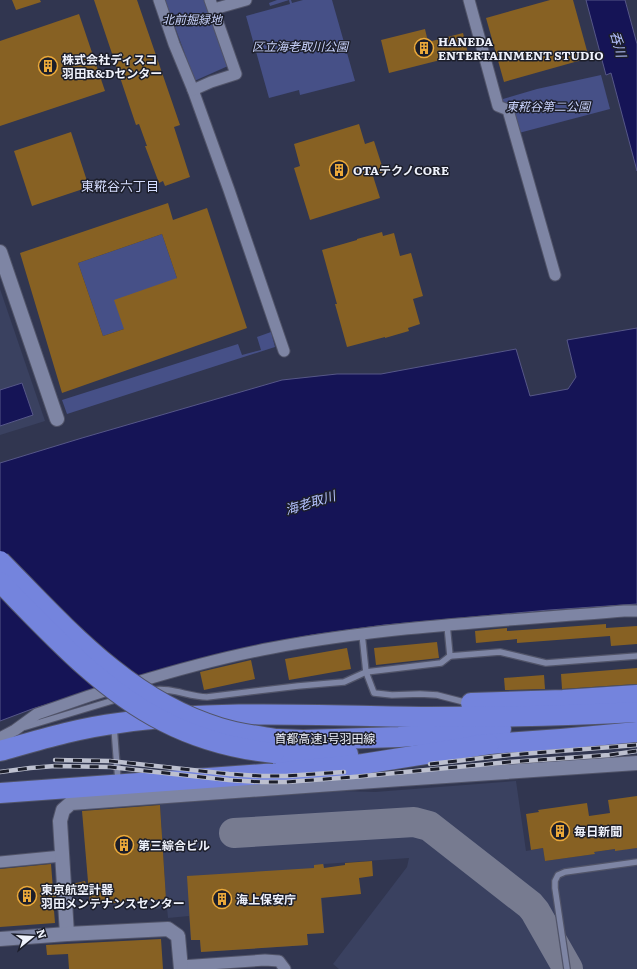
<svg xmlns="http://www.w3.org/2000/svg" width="637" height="969" viewBox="0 0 637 969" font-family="Literata,'Noto Sans JP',serif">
<rect width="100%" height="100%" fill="#313650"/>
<!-- built -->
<g fill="#3a4160">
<path d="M0,289L45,421L0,435Z"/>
<path d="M516,781L526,851L543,848L545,861L594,854V852L615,849V850L637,848V969H339L333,964L407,867L409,858L324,864V870L320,871L324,933L307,934L308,945L201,952L200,940H191L189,916L168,918L167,908L153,909L152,900L166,899L160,804L179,803L341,791L375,792Z"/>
</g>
<!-- green -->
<g fill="#465087">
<path d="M165,0H205L228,66L192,82L189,65Z"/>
<path d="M277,0H291L292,3L303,0H332L355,81L300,95L299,90L269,98L246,16L290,4L289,0L270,6L269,3Z"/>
<path d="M601,75L610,109L515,134L496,101L537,89Z"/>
<path d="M162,234L177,278L124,329L103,336L78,263Z"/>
<path d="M271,332L275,347L67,414L62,400L238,344L242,355L261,350L257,337Z"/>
</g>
<!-- water -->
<g fill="#151456" stroke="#565788">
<path d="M586,0H625L637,44V171L611,73L606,75Z"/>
<path d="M637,328V604L549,610L384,625L312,635L259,645L170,667L32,709L0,721V463L82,438L282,380L337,374H381L516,349L530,396L568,389L576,377L567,340Z"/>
<path d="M22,383L33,415L0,426V390Z"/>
</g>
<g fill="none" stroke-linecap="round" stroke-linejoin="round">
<!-- taxiway -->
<path stroke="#777b90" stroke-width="30" d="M234,833L414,822L429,826L530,905L535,911L568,969"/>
</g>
<!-- building -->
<g fill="#876123" fill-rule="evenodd">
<path d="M12,0H40L41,2L16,10Z"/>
<path d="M94,0H137L180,125L174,127L190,177L165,186L163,181L159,183L145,146H147L139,124L136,125Z"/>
<path d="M550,0H573L589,58L504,82L486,18Z"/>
<path d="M79,14L105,91L0,126V41Z"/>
<path d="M425,29L428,42L463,33L468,53L389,73L381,40Z"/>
<path d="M359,124L365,144L374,141L384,172L373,176L380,198L310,220L294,168L300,166L294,144Z"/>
<path d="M71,132L89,187L32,206L14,151Z"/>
<path d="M168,203L173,220L207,208L247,328L62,393L20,253ZM162,234L177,278L114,300L124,329L103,336L78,263Z"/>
<path d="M382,232L383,236L394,233L400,256L411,253L423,296L413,299L420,324L408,328L409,331L385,338V337L347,347L335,304H337L322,250L357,240V239Z"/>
<path d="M606,624V628L637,626V644L611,646L610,636L517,643V639L476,643L475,631L507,628V631Z"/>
<path d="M437,642L439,658L376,665L374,648Z"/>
<path d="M347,648L351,669L289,680L285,659Z"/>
<path d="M251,660L255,679L204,690L200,672Z"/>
<path d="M637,668V684L562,689L561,674Z"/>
<path d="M544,675L545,689L505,690L504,678Z"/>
<path d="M637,796V848L615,851V849L594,852L595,854L545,861L543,848L531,850L526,814L539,812L538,810L587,803L589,816L610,813L608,800Z"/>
<path d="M160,805L166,899L90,905L82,811Z"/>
<path d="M372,861L373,876L359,878L361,894L321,898L324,933L307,934L308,945L201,952L200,940H191L187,876L314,868V865L323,864L324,868L345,865V863Z"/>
<path d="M51,864L53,889L56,888V897L53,898L55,923L0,927V869Z"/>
<path d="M85,881L87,888L73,892L72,884Z"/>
<path d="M161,939L163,969H69L68,954L47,955L46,945Z"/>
</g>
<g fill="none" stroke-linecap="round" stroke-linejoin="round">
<defs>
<g id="service">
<path d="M447,625L450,656L500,652L546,663L637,656"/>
<path d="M362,634L366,672L374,693L392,695L420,694L437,695L468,703"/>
<path d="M153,690C170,687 190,697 207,697L298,686L344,682L366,672L441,663L450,656"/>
<path d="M25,727L118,699"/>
<path d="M114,727L118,780"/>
<path d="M567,969L555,888V881L558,875L565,872L637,862"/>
</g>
<g id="minor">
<path d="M159,0L174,44L193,90L229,190L284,351"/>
<path d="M469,0L498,106L508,110L555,275"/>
<path d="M214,9L246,0"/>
<path d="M193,90L211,82L236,74L210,0"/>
<path d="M131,684C177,670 224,657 272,648C388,626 506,621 624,611H637"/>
<path d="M0,738L15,730L37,714L89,696L114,688"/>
<path d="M0,862L62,856"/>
<path d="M181,966L265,960L279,961L285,969"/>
</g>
<g id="tertiary">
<path d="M0,252L57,419"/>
<path d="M67,934L60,821L63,810L71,803L401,779L637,763"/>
<path d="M0,939L67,934L168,929L178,936L181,969"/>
</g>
<g id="motorway">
<path d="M471,703L563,700L637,695"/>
<path d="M277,739L303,740L399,737L501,729"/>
<path d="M476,745L561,739L637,732"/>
<path d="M0,751C39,740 78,728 119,723C221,709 325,716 428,717C498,717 567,716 637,712"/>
<path d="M274,753L322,755L348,754"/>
<path d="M0,793L277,773L363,764L489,744"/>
</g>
</defs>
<!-- service casing -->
<use href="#service" stroke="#515469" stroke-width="8"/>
<!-- minor casing -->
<use href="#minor" stroke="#515469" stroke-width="13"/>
<!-- tertiary casing -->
<use href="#tertiary" stroke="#515469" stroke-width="16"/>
<!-- motorway casing -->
<use href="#motorway" stroke="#515469" stroke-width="22"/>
<!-- service -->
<use href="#service" stroke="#7e85a4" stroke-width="5.5"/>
<!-- minor -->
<use href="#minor" stroke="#7e85a4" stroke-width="11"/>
<!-- tertiary -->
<use href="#tertiary" stroke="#7e85a4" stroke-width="14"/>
<!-- motorway -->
<use href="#motorway" stroke="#7484dd" stroke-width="20"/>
<defs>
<g id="rail">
<path d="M55,760L110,761L229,774L261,776H286L344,772"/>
<path d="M430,764L509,755L637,745"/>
<path d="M0,772L30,768L55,766L110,767L229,780L262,782H286L353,777L509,762L609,755L637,751"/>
</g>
</defs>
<!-- rail casing -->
<use href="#rail" stroke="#bdc0cf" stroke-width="4.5"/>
<!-- rail -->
<use href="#rail" stroke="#1c1e2a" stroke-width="3" stroke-dasharray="9" stroke-linecap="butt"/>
<defs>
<g id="motorway-bridge">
<path d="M0,561C65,627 129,701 220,728C239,734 258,736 277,739"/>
<path d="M0,582C49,632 100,689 163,721C198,739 235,749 274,753"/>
</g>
</defs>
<!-- motorway-bridge casing -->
<use href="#motorway-bridge" stroke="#515469" stroke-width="22" stroke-linecap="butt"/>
<!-- motorway-bridge -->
<use href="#motorway-bridge" stroke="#7484dd" stroke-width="20"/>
</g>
<!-- icons -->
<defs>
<symbol id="building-ring" viewBox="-11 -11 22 22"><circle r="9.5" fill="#1c1e2a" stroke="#eba93a" stroke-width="1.5"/><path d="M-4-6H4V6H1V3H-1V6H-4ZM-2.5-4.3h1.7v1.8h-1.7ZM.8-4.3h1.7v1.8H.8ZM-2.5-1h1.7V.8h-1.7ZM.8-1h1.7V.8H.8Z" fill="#eba93a"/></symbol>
</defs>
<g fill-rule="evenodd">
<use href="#building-ring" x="413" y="37" width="22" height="22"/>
<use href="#building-ring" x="37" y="55" width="22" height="22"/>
<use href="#building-ring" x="328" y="159" width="22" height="22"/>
<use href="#building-ring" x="549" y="820" width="22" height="22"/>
<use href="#building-ring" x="113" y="834" width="22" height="22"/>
<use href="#building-ring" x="16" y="885" width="22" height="22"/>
<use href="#building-ring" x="211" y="888" width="22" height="22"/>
</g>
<g text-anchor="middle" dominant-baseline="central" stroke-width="3" stroke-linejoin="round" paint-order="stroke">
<!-- park labels -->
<g font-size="12" font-style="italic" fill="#c6d0f9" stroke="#1c1e2a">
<text x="192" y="19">北前掘緑地</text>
<text x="300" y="46">区立海老取川公園</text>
<text x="548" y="106">東糀谷第二公園</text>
</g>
<!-- poi labels -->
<g font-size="12" font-weight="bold" fill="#eff2fc" stroke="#1c1e2a" text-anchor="start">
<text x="438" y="41">HANEDA<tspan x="438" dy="14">ENTERTAINMENT STUDIO</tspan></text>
<text x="62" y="59">株式会社ディスコ<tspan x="62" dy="14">羽田R&amp;Dセンター</tspan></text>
<text x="353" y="170">OTAテクノCORE</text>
<text x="574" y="831">毎日新聞</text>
<text x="138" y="845">第三綜合ビル</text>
<text x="41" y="889">東京航空計器<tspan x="41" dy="14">羽田メンテナンスセンター</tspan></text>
<text x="236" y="899">海上保安庁</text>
</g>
<!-- street labels -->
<g font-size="12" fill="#eff2fc" stroke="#1c1e2a">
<text x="325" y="738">首都高速1号羽田線</text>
</g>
<!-- water labels -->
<g font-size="13" font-style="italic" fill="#b3c0fd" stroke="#1c1e2a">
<text transform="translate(619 44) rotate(75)">呑川</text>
<text transform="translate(310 502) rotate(-17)">海老取川</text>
</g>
<!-- neighbourhood labels -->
<g font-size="13" fill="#d4dcfd" stroke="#1c1e2a">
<text x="120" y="185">東糀谷六丁目</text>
</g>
</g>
<!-- north arrow -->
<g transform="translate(32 937) rotate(72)" stroke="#1c1e2a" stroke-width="3" paint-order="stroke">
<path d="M0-3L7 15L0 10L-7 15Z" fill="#eff2fc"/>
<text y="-6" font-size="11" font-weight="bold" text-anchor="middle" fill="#eff2fc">N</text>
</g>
</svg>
